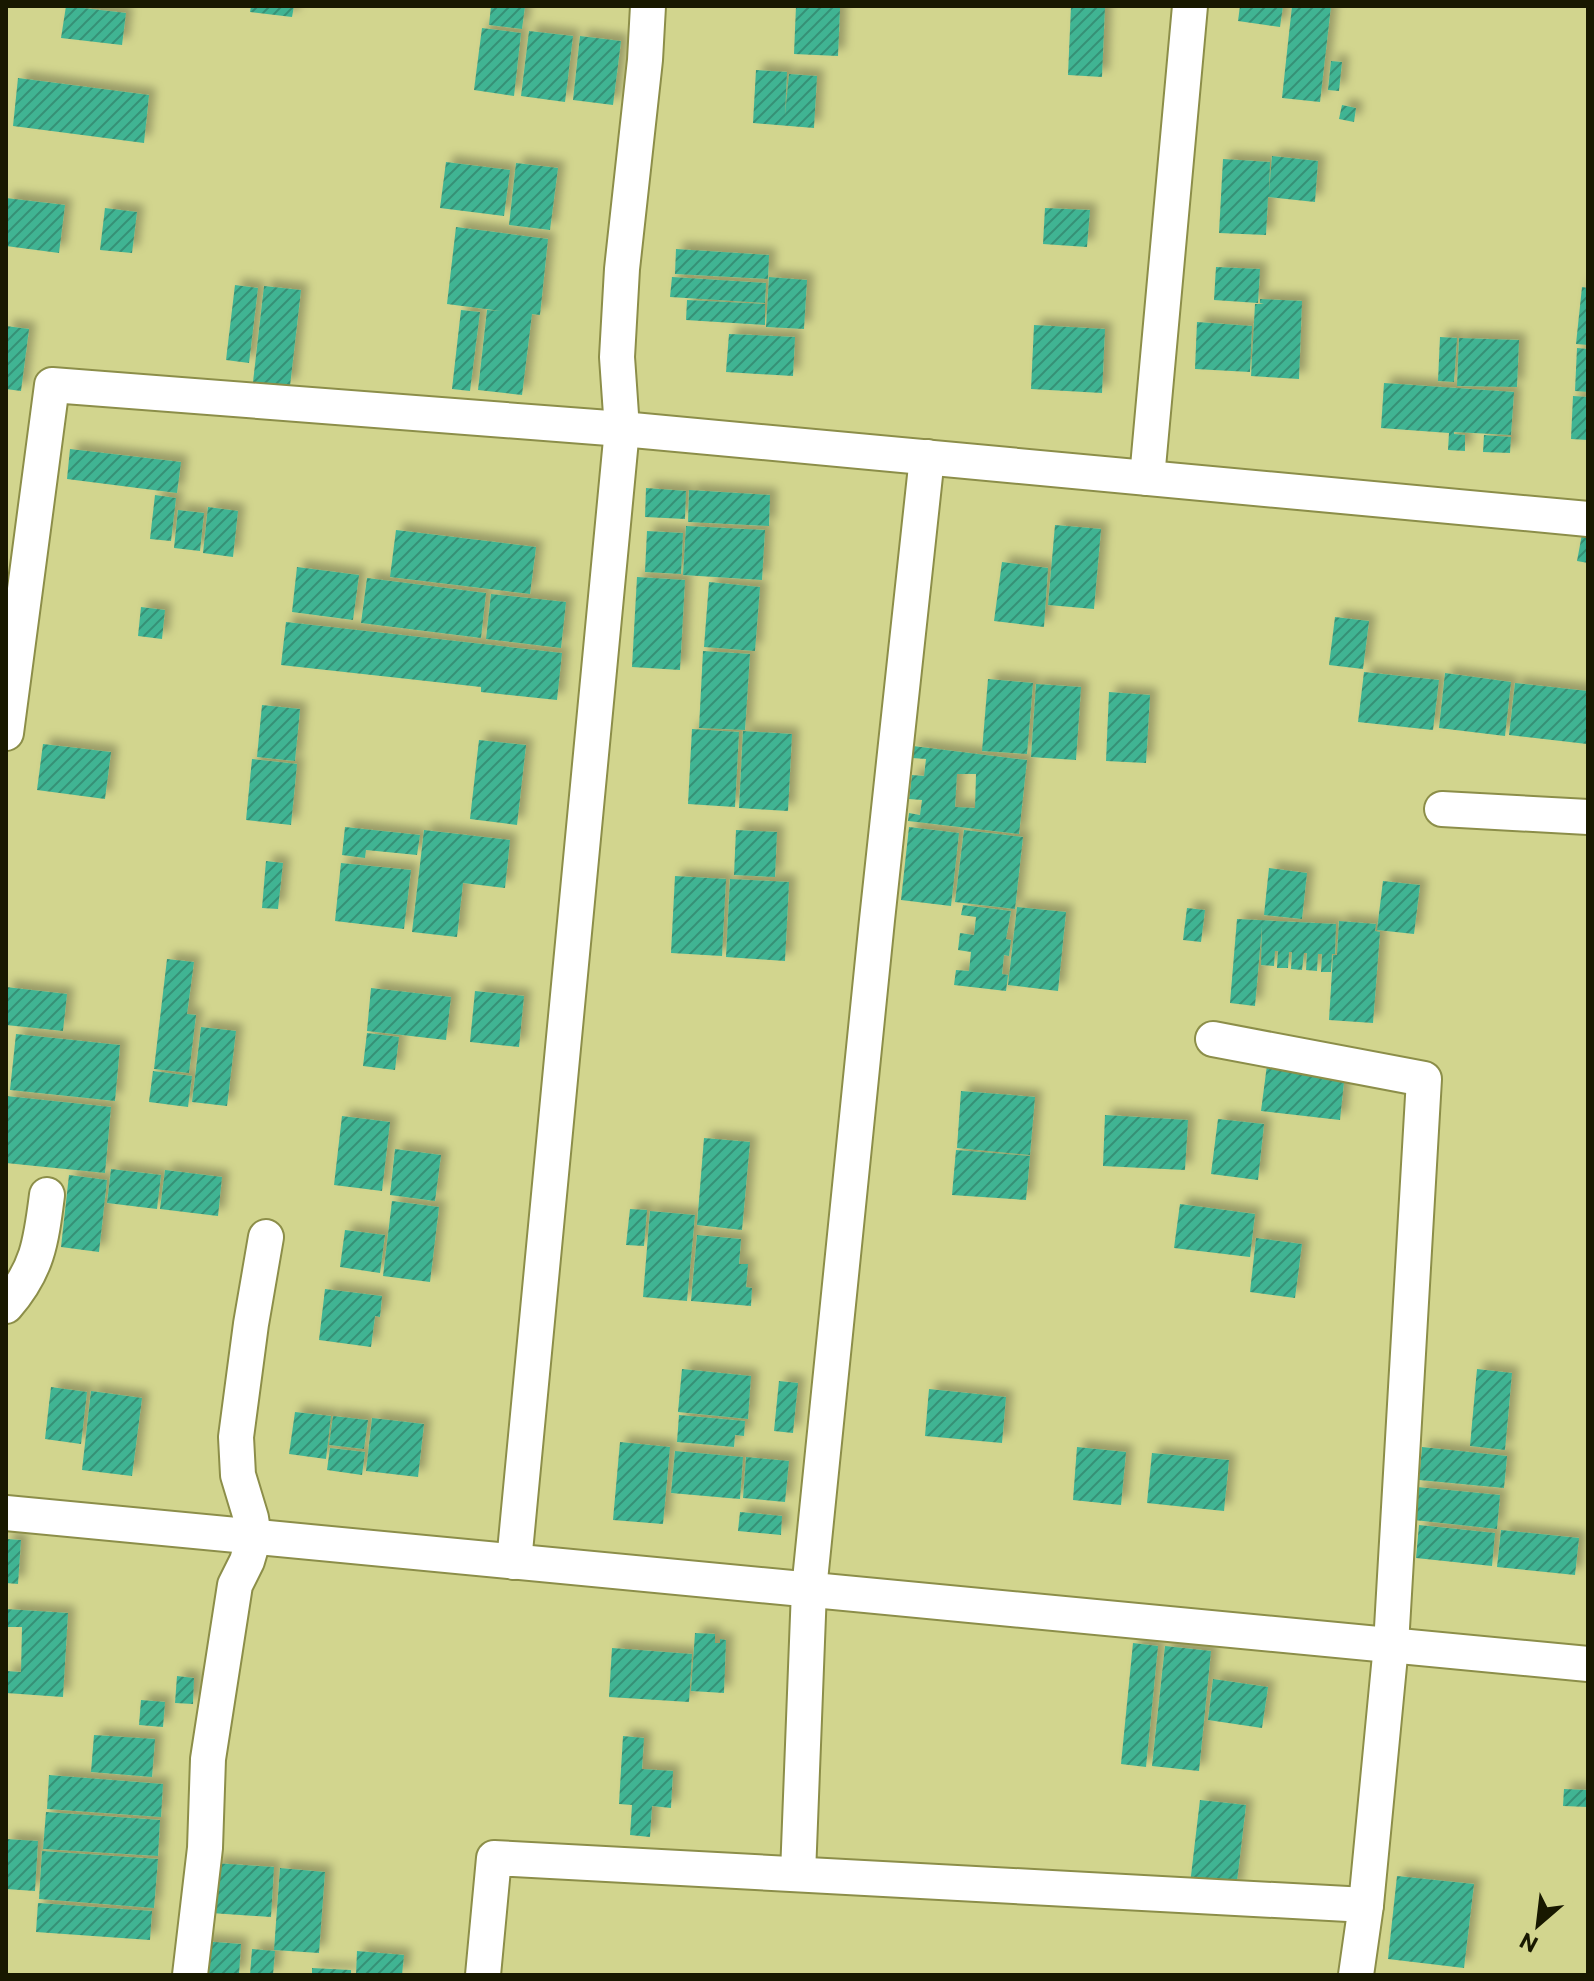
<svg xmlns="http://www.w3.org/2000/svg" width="1594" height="1981" viewBox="0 0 1594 1981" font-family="Commissioner,sans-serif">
<defs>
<pattern id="building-hatch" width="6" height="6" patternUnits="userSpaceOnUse" patternTransform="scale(2)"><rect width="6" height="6" fill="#41b493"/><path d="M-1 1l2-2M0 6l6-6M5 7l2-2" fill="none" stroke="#359176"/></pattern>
<filter id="shadow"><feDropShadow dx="7" dy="-7" stdDeviation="4" flood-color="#0004"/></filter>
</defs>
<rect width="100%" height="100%" fill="#d2d58e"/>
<!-- building -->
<g fill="url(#building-hatch)" fill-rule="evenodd" filter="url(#shadow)">
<path d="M66,6L126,13L122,45L61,38Z"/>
<path d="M251,6H294L292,17L250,12Z"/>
<path d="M491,6H525L522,29L489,25Z"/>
<path d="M796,6L840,8L838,56L794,54Z"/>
<path d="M1071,6H1105L1102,77L1068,75Z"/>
<path d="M1240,6H1283L1280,27L1238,21Z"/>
<path d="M1292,6H1331L1320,102L1282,98Z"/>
<path d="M482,28L521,33L514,96L474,90Z"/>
<path d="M529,31L573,36L565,102L521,96Z"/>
<path d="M580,36L621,41L613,105L573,100Z"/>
<path d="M1331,61L1342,62L1339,91L1328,90Z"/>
<path d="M756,70L787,72L785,115L789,74L817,76L814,128L753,123Z"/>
<path d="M18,78L149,95L144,143L13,126Z"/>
<path d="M1342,105L1356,108L1354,122L1339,119Z"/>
<path d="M1272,156L1318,161L1315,202L1268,197L1266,235L1219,233L1223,159L1270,162L1269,192Z"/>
<path d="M446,162L510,170L504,216L440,208Z"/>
<path d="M516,163L558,168L550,230L509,225Z"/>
<path d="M6,198L65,205L59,253L6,246Z"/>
<path d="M105,208L137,212L132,253L100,250Z"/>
<path d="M1045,208L1090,210L1087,247L1043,244Z"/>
<path d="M456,227L548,239L540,315L532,314L522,395L478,390L487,310L501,311L447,304Z"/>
<path d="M676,249L769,255L768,279L675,274Z"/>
<path d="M1216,267L1260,269L1258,303L1214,300Z"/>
<path d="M672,277L766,283L765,303L670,297Z"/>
<path d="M769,277L807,280L804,329L766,327Z"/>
<path d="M235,285L258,288L249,363L226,360Z"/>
<path d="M264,286L301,290L290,386L253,382Z"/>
<path d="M1582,287L1588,288V345L1576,344Z"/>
<path d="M1260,299L1302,301L1299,379L1251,376L1255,304H1264L1260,303Z"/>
<path d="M687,300L765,304V325L686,320Z"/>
<path d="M461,310L480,312L470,391L452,389Z"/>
<path d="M1197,322L1252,326L1250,372L1195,369Z"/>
<path d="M1034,325L1105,329L1102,393L1031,389Z"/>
<path d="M6,326L29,329L21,391L6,389Z"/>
<path d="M729,334L795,337L793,376L726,372Z"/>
<path d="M1440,337L1457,338L1454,382L1438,381Z"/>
<path d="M1459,338L1519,340L1517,387L1457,386Z"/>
<path d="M1577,348L1588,349V392L1575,391Z"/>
<path d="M1384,383L1514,392L1511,435L1454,432V434L1465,435V451L1448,450L1449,433L1381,428Z"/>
<path d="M1573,396L1588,397V440L1571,439Z"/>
<path d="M1484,435L1511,437L1510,453L1483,452Z"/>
<path d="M70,449L181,462L177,493L67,479Z"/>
<path d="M646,488L686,491L685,519L645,517Z"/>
<path d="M689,490L770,495L769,526L688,522Z"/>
<path d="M155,495L176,498L171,541L150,539Z"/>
<path d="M208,507L238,511L233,557L203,553Z"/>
<path d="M178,510L204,513L200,551L174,548Z"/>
<path d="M1055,525L1101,529L1094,609L1048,605Z"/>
<path d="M686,526L765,530L762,580L683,575Z"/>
<path d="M1583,529L1588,530V563L1577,561Z"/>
<path d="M396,530L536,547L530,594L390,577Z"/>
<path d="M647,531L683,533L681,574L645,572Z"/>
<path d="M1002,562L1048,568L1044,627L994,621Z"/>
<path d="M297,567L359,575L353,620L292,612Z"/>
<path d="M637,577L685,580L680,670L632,667Z"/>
<path d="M367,578L486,593L481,638L361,623Z"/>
<path d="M709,582L760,587L755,651L704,647Z"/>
<path d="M491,594L566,602L561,648L486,639Z"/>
<path d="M141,607L165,610L162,639L138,636Z"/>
<path d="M1335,617L1369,621L1363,669L1329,665Z"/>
<path d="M286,622L562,653L557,700L481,692V687L281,665Z"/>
<path d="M703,651L750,654L745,730L699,728Z"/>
<path d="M1364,672L1439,680L1433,730L1358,722Z"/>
<path d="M1445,673L1511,682L1505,736L1439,728Z"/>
<path d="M988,679L1033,683L1027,754L982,751Z"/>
<path d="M1515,683L1588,691L1587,744L1509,735Z"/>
<path d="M1036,684L1081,687L1076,760L1031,757Z"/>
<path d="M1109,692L1150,695L1146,763L1106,761Z"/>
<path d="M262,705L300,709L295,761L257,757Z"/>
<path d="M692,729L739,732L735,807L688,804Z"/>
<path d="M743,731L792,734L788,811L739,808Z"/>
<path d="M479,740L526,745L517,825L470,819Z"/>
<path d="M43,744L111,752L105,799L37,790Z"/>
<path d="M913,746L1027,760L1019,834L908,821L909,813L920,815L922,800L909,799L912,775L924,776L926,759L912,758ZM957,774H976L975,808L955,807Z"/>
<path d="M252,759L297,764L291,825L246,820Z"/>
<path d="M345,827L420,835L417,855L366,850L365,858L342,855Z"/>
<path d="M909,827L959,833L951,906L901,900Z"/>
<path d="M424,830L510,840L505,888L463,883L457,937L412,932Z"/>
<path d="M736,830L777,832L775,877L734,875Z"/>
<path d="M964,830L1023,837L1015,909L955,902Z"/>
<path d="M266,861L283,863L278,909L262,908Z"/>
<path d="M341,863L411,870L404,929L335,921Z"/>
<path d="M1269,868L1307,873L1302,919L1264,915Z"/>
<path d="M675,876L726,879L722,956L671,953Z"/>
<path d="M730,879L789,882L785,961L726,957Z"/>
<path d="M1383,881L1420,885L1414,934L1377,930Z"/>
<path d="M963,905L1011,911L1006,939L1011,940L1009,956L1004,955L1002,974L1008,975L1006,991L954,985L956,970L969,971L971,952L958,950L960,933L974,935L976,917L961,915Z"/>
<path d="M1017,907L1066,912L1058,991L1008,985Z"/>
<path d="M1187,908L1205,910L1201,942L1183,940Z"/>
<path d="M1237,919L1336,924L1335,954H1332L1331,972H1321L1322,954H1318L1317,971L1306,970L1307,953H1304L1302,970L1291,969L1292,952H1289L1288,968H1277L1278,951H1275L1274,966L1261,965L1262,926L1255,1006L1230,1003Z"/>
<path d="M1339,921L1376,924L1375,931L1380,932L1373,1023L1329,1020L1333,955H1337Z"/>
<path d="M167,959L194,962L187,1014L196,1015L189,1073L154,1069Z"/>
<path d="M6,987L67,994L63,1031L6,1025Z"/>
<path d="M371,988L451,997L446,1040L367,1031Z"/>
<path d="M475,991L524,996L519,1047L470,1042Z"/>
<path d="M201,1027L236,1031L227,1106L192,1102Z"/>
<path d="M367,1033L399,1037L395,1070L363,1066Z"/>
<path d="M16,1034L120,1045L115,1101L10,1090Z"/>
<path d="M1267,1065L1345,1072L1340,1120L1261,1111Z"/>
<path d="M153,1071L192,1076L188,1107L149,1102Z"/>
<path d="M961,1091L1035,1097L1030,1155L957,1148Z"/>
<path d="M6,1096L111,1107L105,1173L6,1163Z"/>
<path d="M1105,1115L1188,1120L1185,1170L1103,1166Z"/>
<path d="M342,1116L390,1122L382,1191L334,1185Z"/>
<path d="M1218,1119L1264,1124L1258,1180L1211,1174Z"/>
<path d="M704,1138L750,1142L742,1230L697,1225Z"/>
<path d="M395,1149L441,1155L435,1201L390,1195Z"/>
<path d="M956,1150L1030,1156L1026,1200L952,1195Z"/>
<path d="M111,1169L161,1175L157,1209L107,1203Z"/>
<path d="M165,1170L222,1177L218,1216L160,1209Z"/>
<path d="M69,1175L107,1180L99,1252L61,1247Z"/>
<path d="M392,1201L439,1207L430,1282L383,1276Z"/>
<path d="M1180,1204L1255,1214L1250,1257L1174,1248Z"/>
<path d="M630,1209L647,1210L644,1246L626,1245Z"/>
<path d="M650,1211L695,1215L687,1301L643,1297Z"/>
<path d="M345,1230L385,1235L380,1273L340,1267Z"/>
<path d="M697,1235L741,1239L739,1264H748L746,1287L752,1288L751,1306L691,1301Z"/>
<path d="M1256,1238L1302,1244L1295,1298L1250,1292Z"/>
<path d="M325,1289L382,1296L380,1317L375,1316L371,1347L319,1340Z"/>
<path d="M682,1369L751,1376L748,1419L678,1412Z"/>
<path d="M1477,1369L1512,1373L1505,1450L1470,1446Z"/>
<path d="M779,1381L798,1383L793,1433L774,1431Z"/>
<path d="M51,1387L87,1392L81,1444L45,1439Z"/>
<path d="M929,1389L1006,1397L1002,1443L925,1436Z"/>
<path d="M91,1391L142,1398L132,1476L82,1470Z"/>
<path d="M295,1412L331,1416L326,1459L289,1454Z"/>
<path d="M679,1415L745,1421L744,1436L735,1435L734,1447L677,1442Z"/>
<path d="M333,1416L368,1420L364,1449L329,1445Z"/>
<path d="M372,1418L424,1424L418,1477L366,1471Z"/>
<path d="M620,1442L670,1447L663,1524L613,1520Z"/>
<path d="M1077,1447L1126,1452L1121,1505L1073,1500Z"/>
<path d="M1422,1447L1507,1456L1504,1488L1419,1480Z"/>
<path d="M330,1448L365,1452L362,1475L327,1470Z"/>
<path d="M675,1451L743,1457L740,1499L671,1493Z"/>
<path d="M1152,1453L1229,1460L1224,1511L1147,1503Z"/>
<path d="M746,1457L789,1461L785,1502L743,1498Z"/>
<path d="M1417,1487L1500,1495L1497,1529L1414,1520Z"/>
<path d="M740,1512L782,1516L781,1535L738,1531Z"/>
<path d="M1419,1525L1495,1533L1492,1566L1416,1558Z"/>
<path d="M1501,1530L1579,1538L1575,1575L1497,1567Z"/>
<path d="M6,1539L21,1540L18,1584L6,1583Z"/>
<path d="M6,1609L68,1613L63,1697L6,1693V1671L21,1672L22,1627H6Z"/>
<path d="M695,1633L715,1634V1643H720V1639L726,1640L724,1693L691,1691Z"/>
<path d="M1133,1643L1158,1646L1146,1767L1121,1764Z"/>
<path d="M1165,1646L1211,1651L1199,1771L1152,1766Z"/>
<path d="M612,1648L692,1654L689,1702L609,1697Z"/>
<path d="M177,1676L194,1678L193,1704L175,1703Z"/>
<path d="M1213,1679L1268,1687L1262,1728L1208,1720Z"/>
<path d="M141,1700L165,1702L163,1727L139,1725Z"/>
<path d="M94,1735L155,1739L152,1777L91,1772Z"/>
<path d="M623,1736L644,1738L642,1769L673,1771L671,1808L652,1806L650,1837L630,1835L632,1805L619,1804Z"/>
<path d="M49,1775L163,1784L161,1817L47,1809Z"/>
<path d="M1564,1789L1588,1790V1807L1563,1806Z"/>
<path d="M1200,1800L1246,1805L1236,1890L1190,1884Z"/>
<path d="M46,1812L160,1820L158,1856L43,1849Z"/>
<path d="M6,1839L38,1841L35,1891L6,1889Z"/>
<path d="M42,1851L158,1859L154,1908L39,1899Z"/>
<path d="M214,1863L274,1867L271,1917L211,1913Z"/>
<path d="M280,1868L325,1872L319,1953L274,1950Z"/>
<path d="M1397,1876L1474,1884L1464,1968L1388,1959Z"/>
<path d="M38,1903L152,1911L150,1940L36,1932Z"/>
<path d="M201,1941L241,1944L239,1975H199Z"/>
<path d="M252,1949L275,1951L273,1975H250Z"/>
<path d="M357,1951L404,1955L402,1975H356Z"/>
<path d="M312,1968L351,1970V1975H312Z"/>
</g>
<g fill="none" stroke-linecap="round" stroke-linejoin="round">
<defs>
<g id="minor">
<path d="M1147,478L1190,6"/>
<path d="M6,733L52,385L622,429L1588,519"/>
<path d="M1442,809L1588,817"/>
<path d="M1213,1039L1424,1079L1391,1645L1366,1905L1356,1975"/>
<path d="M6,1306C38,1269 41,1242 47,1195"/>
<path d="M6,1513L1588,1664"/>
<path d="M514,1562L622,429L617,357L622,269L645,60L648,6"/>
<path d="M798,1874L809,1590L877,920L927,457"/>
<path d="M190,1975L205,1848L208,1759L235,1585L247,1561L254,1537L251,1518L238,1475L236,1437L251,1324L266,1237"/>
<path d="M483,1975L494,1858L1366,1905"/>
</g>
</defs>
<!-- minor casing -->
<use href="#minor" stroke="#8c8e49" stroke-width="38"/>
<!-- minor -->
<use href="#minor" stroke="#fff" stroke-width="34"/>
</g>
<!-- border -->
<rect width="1594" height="1981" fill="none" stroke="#181800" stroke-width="16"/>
<!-- north arrow -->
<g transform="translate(1538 1925) rotate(208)" stroke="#d2d58e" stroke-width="6" paint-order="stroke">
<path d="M0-6L14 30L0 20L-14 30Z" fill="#181800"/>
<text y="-12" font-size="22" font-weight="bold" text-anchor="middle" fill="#181800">N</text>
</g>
</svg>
